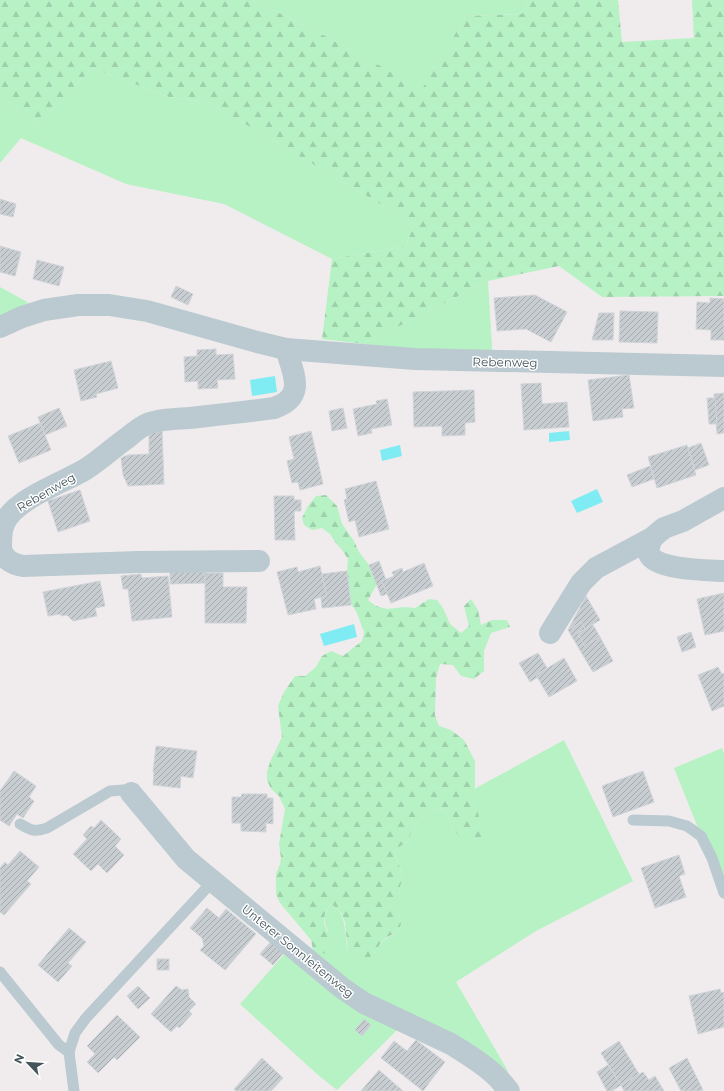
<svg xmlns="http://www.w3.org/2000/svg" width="724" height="1091" viewBox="0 0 724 1091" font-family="Montserrat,sans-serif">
<defs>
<pattern id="forest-firs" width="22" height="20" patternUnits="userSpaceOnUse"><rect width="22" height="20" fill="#b6f2c4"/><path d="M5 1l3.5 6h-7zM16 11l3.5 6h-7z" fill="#9ed1ab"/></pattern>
<pattern id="building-hatch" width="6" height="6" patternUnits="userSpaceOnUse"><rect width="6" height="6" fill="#c8cdd2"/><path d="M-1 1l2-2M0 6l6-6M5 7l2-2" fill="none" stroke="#a4a9ad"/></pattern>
</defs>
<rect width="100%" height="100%" fill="#f0eced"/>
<!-- grass -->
<g fill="#b6f2c4">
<path d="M253,0H528L522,14L466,16L422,90L333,40Z"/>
<path d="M92,68L169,97L208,102L414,224L406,246L332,259L224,204L126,184L21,138L0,163V95L37,127Z"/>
<path d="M488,281L493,362L364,344Z"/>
<path d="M0,287L29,303L0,315Z"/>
<path d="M564,740L633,881L536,931L456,982L508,1071L501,1075L366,999L313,951L328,931C322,919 325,915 330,904C344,911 344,923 346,936C346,942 347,947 348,952L375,953C381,941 386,938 398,932L401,924L398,907V894L402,880L400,868L394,852L399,847L407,842L417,821L424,815L434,810L444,808L454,830L477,812L474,795V789Z"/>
<path d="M722,748L724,754V880L698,828L674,768Z"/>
<path d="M288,950L400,1027L337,1090L318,1075L240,1004Z"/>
</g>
<!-- forest -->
<g fill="url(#forest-firs)">
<path d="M0,0H253L333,40L422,89L466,16L522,14L528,0H618L622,42L694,38L692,0H724V296L602,297L559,266L488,281L364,344L322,339L332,259L406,246L414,224L208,102L169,97L92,68L37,127L0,95Z"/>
<path d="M326,495L337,506L342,524L354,541L359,552L369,565L377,584L368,600L376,606L387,609L405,607L415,608L429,599L437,600L443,608L450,624L461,633L469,626L464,606L471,599L478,610L481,625L492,620H507L510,627L491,633L484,651V671L474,679L461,676L453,665L440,664L436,678L435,715L439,726L451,730L464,740L475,761V784L474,795L482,831L480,842L473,845L466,837H460L454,830L444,808L434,810L424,815L417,821L407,842L399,847L394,852L400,868L402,880L398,894V907L401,924L398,932L387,937L380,944L375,953L366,960L353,958L348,952L345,922L341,913L334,906L330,904L325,914L324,923L332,944L329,951L322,954L313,951L311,940L280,903L276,894V874L280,864L281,858L279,844L285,809L279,796L271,789L267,780V772L270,762L282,737L278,706L284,692L295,676H305L316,667L322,656L331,651L343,656L362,641L364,632L356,611L351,604L347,571L348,559L342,550L335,542L330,534L322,528L312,530L304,525L302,518L308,506L316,496Z"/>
</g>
<!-- water -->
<g fill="#7fecf3">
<path d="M275,376L277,392L252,396L250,380Z"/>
<path d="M569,431L570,440L549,442V433Z"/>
<path d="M400,445L402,456L382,461L380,450Z"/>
<path d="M597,489L603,502L577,513L571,501Z"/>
<path d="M354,624L357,637L324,646L320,634Z"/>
</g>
<!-- building -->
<g fill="url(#building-hatch)" stroke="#d0d4d9">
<path d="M0,199L16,204L13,217L0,214Z"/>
<path d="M0,246L21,252L15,276L0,272Z"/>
<path d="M37,260L64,267L59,286L33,279Z"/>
<path d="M176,286L193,294L188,305L171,297Z"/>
<path d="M535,295L567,312L551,342L526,329L497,331L494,298Z"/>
<path d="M710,298L724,299V340H711V330L696,329L697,302L710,303Z"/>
<path d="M620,311L658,312L657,343L619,342Z"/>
<path d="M599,313H614L613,340H592Z"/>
<path d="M216,349V355L233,354L235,379L217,380L218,388L198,389V381L185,382L184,357L197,356V350Z"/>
<path d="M111,361L118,388L96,394L97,397L81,401L74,370Z"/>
<path d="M629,375L634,408L622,409L623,417L593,421L588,380Z"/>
<path d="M541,383L542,404L567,402L569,427L524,430L521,384Z"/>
<path d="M474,390L475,422L465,423V435L442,436V426L414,427L413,392Z"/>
<path d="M724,393V433L717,434L714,394Z"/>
<path d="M707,398H715L717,424H709Z"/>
<path d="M387,399L392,425L371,429L372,433L358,436L353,409L377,404L376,401Z"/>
<path d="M59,408L67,426L45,435L38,417Z"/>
<path d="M343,408L347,428L332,431L329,411Z"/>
<path d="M40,423L51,450L19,463L8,436Z"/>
<path d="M162,430L164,484L128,486L123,475L121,458L128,455L149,454V434Z"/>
<path d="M311,431L323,484L300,490L298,482L292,483L287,461L294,459L289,437Z"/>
<path d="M701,443L709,465L695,470L688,448Z"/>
<path d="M687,445L696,475L657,488L648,457Z"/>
<path d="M650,466L654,479L632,487L627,475Z"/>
<path d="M376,481L389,529L359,537L355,520L349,522L344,500L347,499L345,489Z"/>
<path d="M80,490L90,521L58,532L48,501Z"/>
<path d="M274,496H294V500H301V511H294L295,540H275Z"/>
<path d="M379,561L386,580L382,581L387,594L381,596L369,565Z"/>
<path d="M424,563L433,586L391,603L382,581L394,576L392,572L402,568L403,572Z"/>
<path d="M320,566L327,596L314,599L316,609L288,615L277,572L297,567L298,572Z"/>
<path d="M170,567H205V583L170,584Z"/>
<path d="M347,571L351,605L322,608L321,598L327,596L322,574Z"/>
<path d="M205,573H223V587H247L246,623H205Z"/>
<path d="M141,574L142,578L168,576L172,617L132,621L128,589H123L121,576Z"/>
<path d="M100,581L105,606L95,608L97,616L73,621L67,615L61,616V614L48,616L43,592Z"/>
<path d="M724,593V631L705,635L697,599Z"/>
<path d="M586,596L600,620L585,629L581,622L568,630Z"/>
<path d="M581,622L585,629L578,633L584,646L600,637L613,661L593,672L568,630Z"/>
<path d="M593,625L600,637L584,646L578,633Z"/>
<path d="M691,632L696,647L682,652L677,637Z"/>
<path d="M538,653L547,668L536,675L538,677L530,682L519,663Z"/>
<path d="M564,658L577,681L549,697L536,675Z"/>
<path d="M718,667L722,674L724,673V706L712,711L698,675Z"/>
<path d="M156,746L197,751L193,778L181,776L180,788L153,785L154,772H153Z"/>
<path d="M14,771L36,786L29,797L34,801L23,818L17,814L9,826L0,820V791Z"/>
<path d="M643,771L654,802L613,817L602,786Z"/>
<path d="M242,794H267V798H273V824L266,823V832L241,831V823H232V797H241Z"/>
<path d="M101,820L121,839L115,846L124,855L107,873L98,864L91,871L73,854L87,839L83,835L91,826L94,828Z"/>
<path d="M20,851L39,867L27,881L31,884L4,915L0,912V868L5,862L8,865Z"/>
<path d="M679,855L685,874L679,876L686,897L655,908L641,868Z"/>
<path d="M207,908L219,918L226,909L256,934L225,970L200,950L204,946L202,938L190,928Z"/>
<path d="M69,928L86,942L68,963L72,966L58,982L38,965Z"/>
<path d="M274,938L287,949L273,965L260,954Z"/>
<rect x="157" y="959" width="12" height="11"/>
<path d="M138,986L150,998L138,1009L127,996Z"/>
<path d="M176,986L182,990L188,989L189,997L196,1004L189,1011L192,1014L179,1028L177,1026L171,1032L151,1014Z"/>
<path d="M720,989L721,993L724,992V1027L698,1034L689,996Z"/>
<path d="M117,1015L140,1037L117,1060L114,1057L98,1073L87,1062L95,1054L87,1046Z"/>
<path d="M364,1019L371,1025L362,1036L355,1030Z"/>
<path d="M416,1040L445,1062L423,1091L381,1058L394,1041L407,1051Z"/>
<path d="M619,1041L639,1074L621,1085L601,1053Z"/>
<path d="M262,1058L283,1078L271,1091H236L234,1089Z"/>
<path d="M687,1058L703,1090L701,1091H681L669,1068Z"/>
<path d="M608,1065L621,1085L612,1091H607L597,1072Z"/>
<path d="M379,1070L403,1091H361Z"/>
<path d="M643,1072L649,1080L655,1076L664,1091H624L621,1085Z"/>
</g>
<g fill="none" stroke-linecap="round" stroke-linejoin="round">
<!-- lane -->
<g stroke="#bbcad0" stroke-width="11">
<path d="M633,820L669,821L687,826L701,836L712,858L724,893"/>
<path d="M20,824C32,831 34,832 47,828L110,791L123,790L131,793"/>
<path d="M0,972L59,1045L69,1052L74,1091"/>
<path d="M69,1052L75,1033L86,1018L213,881"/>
</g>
<!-- street -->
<g stroke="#bbcad0" stroke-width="22">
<path d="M0,327L22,317L44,310L78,305H109L147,311L257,342L286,349L415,359L724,366"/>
<path d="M652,538C650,543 648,548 649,554C655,570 708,570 724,571"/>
<path d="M259,561L138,562L23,566C12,564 1,558 1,546C1,539 1,531 4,524C14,499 63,483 86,469C100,460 113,448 127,438C133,433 140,427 147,424C159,419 176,419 189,418C217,415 246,412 274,408C307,397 293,373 286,349"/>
<path d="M550,633L581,583L596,568L652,538L664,528L683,521L724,498"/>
<path d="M131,793L186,859L342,988L364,1003L451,1044C467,1054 483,1063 497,1077C501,1081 505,1086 509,1091"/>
</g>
</g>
<g text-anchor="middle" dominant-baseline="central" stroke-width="3" stroke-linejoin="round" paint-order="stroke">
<!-- street labels -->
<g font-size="12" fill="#43545b" stroke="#fff">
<text transform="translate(505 362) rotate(1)">Rebenweg</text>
<text transform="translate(46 492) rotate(-30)">Rebenweg</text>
<text transform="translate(298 951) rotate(39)">Unterer Sonnleitenweg</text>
</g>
</g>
<!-- north arrow -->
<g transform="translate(28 1063) rotate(295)" stroke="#ffffff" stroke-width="3" paint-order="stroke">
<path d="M0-3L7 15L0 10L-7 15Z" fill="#43545b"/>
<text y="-6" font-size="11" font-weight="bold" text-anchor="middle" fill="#43545b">N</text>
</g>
</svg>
